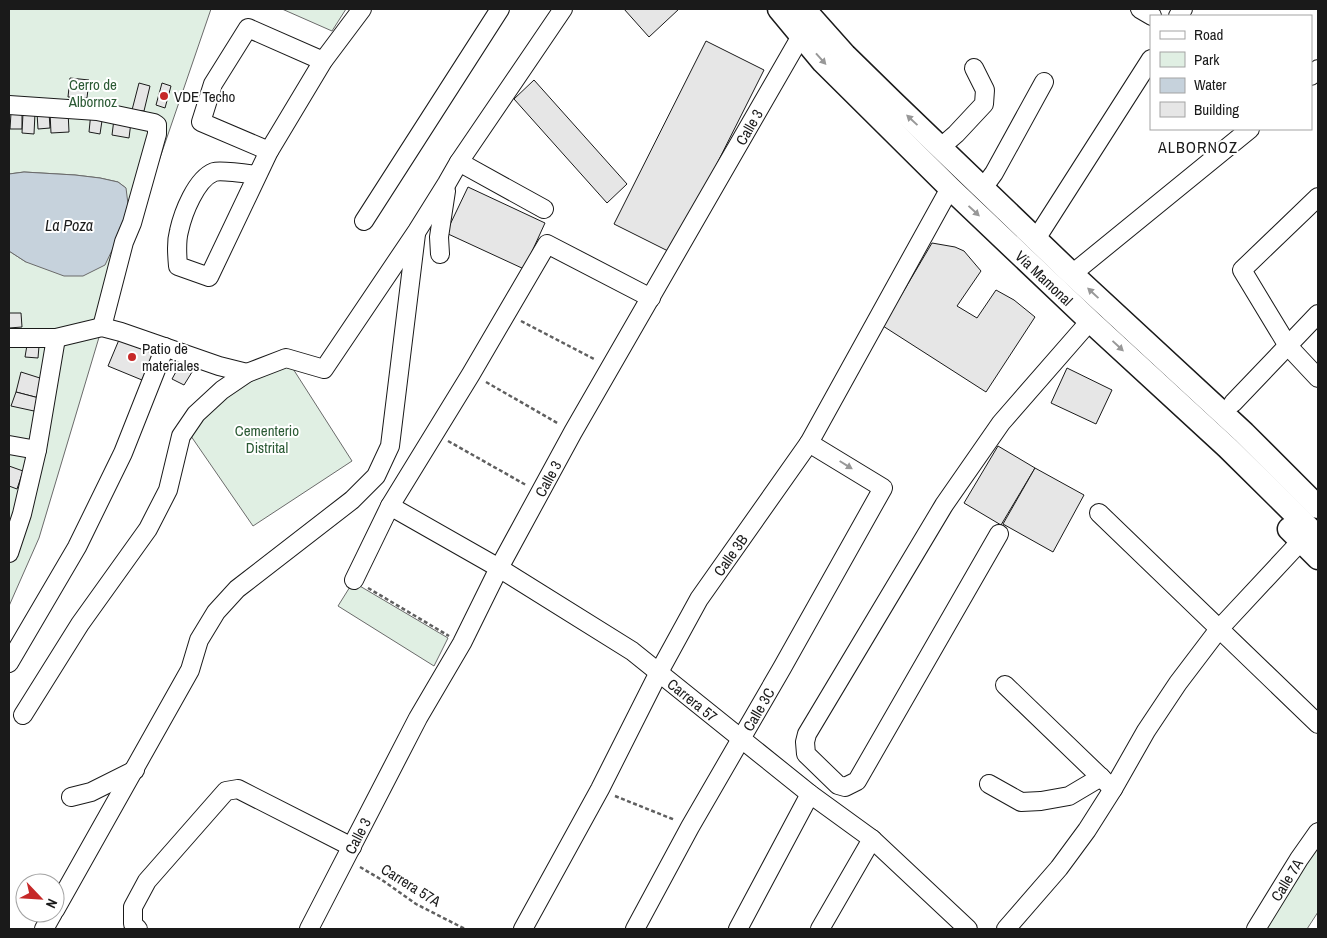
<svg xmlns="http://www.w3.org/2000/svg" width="1327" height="938" viewBox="0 0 1327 938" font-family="'Archivo Narrow',sans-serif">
<rect width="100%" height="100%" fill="#fff"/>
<!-- green -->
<g fill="#e0efe3" stroke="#6a6a6a">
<path d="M9,9H211L103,324L39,538L9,606V251L26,262L126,188L118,182L100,178L75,175L24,172L9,174Z"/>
<path d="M282,9H346L332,31Z"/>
<path d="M281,350L352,461L253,526L184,426L222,385Z"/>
<path d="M353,582L448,638L434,666L338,606Z"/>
<path d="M1318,844V912L1307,929H1262Z"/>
</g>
<!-- water -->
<path fill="#c6d2dc" stroke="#6a6a6a" d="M24,172L75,175L100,178L118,182L126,188L128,204L124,225L105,265L83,276H64L26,262L9,251V174Z"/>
<!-- building -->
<g fill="#e6e6e6" stroke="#1a1a1a">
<path d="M624,9H679L649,37Z"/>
<path d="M706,41L764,70L672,253L614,224Z"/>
<path d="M70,78L89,80L87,98L68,97Z"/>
<path d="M534,80L627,184L607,203L514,99Z"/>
<path d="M139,83L150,86L144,111L132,110Z"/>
<path d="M162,83L171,86L165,108L156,105Z"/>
<path d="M68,111L69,132L51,133L50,113Z"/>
<path d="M49,112L50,128L38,129L37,113Z"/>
<path d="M91,112L103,114L100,134L89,132Z"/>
<path d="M11,113H22V129H10Z"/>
<path d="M23,113H35L34,134L22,133Z"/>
<path d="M114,119L131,122L129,138L112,135Z"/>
<path d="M468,187L545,223L524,269L446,233Z"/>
<path d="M932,243L955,247L964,251L981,271L957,306L977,318L996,290L1014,300L1035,317L986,392L883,326Z"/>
<path d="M9,313H21L22,327L9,328Z"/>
<path d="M121,335L156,348L142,380L108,366Z"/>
<path d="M27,345L39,346L38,358L25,357Z"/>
<path d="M183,359L197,364L184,385L172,379Z"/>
<path d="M1067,368L1112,390L1096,424L1051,403Z"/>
<path d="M21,372L43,379L39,398L16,392Z"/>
<path d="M16,392L39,398L34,411L11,406Z"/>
<path d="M998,446L1035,468L1001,525L964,503Z"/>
<path d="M9,466L23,471L17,489L9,486Z"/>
<path d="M1035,468L1084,495L1053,552L1003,524Z"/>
</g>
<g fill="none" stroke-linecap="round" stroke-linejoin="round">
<defs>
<g id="minor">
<path d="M1140,9L1152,16"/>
<path d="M1178,16L1183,9"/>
<path d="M1311,76L1318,69"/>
<path d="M9,105L97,111L154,123L157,125V134L132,223L124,242L102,327"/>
<path d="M941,147L956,134L984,104L985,90L974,68"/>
<path d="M269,151L201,122L213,84L248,28L323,61"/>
<path d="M459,162L544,209"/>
<path d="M257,175C249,174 221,170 214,172C196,179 183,213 179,231C176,242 177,254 178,266L209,277L269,151L323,61L362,9"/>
<path d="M983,188L994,173L1044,82"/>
<path d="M1318,197L1242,270L1288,346L1318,378"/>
<path d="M364,221L500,9"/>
<path d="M1036,239L1151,59"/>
<path d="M440,254L439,237L446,191"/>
<path d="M1072,274L1250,129"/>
<path d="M9,338H56L102,327L121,332L219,366L247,373"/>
<path d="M1233,403L1318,314"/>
<path d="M9,445L37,450"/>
<path id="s1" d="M390,506L499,568L632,651L810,794L872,839L968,929"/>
<path d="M1099,513L1318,724"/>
<path d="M999,534L857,781L845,787L838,785L806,754L805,742L807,734L944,505L1001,423L1090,321"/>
<path d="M9,553L22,514L37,450L56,338"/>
<path d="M354,580L390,506L471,374L547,244L651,298"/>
<path d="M9,663L77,547L123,453L165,347"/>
<path d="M1005,685L1113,789"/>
<path d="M23,715L80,624L148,529L168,490L181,436L196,414L222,390L247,373L286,358L324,369L417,231L447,183L459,162L563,9"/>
<path d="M989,784L1021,802L1041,801L1069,796L1101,777"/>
<path d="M71,797L91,792L135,770"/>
<path d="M55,910L190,670L199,640L216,612L237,589L352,500L376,476L390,446L416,234"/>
<path d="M44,929L53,913"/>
<path d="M138,929L133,924V907L147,881L226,791L238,789L352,847"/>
<path id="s2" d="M309,929L418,718L462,643L499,568L573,432L801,36"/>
<path id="s3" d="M523,929L600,789L659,672L699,599L809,443L950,188"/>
<path id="s4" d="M635,929L690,827L782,668L883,488L809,443"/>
<path d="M738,929L810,794"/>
<path d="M820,929L872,839"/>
<path d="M1006,929L1059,868L1087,830L1113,789L1146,731L1178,683L1219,629L1301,541"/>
<path id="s5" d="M1256,929L1299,859L1318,832"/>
</g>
<g id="major">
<path id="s6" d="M779,9L823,62L950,188L1090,321L1228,448L1318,537"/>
<path d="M804,9L845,55L892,101L1072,274L1244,433L1318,507"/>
<path d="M1289,529L1318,558"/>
</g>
</defs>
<!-- minor casing -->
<use href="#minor" stroke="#1a1a1a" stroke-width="20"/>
<!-- major casing -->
<use href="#major" stroke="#1a1a1a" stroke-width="25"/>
<!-- path -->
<g stroke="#5f5f5f" stroke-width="2.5" stroke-dasharray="4 2.5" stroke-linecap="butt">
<path d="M521,321L596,360"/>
<path d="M486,382L559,424"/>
<path d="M448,441L526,485"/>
<path d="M368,588L449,636"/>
<path d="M615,796L675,820"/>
<path d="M360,867L382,880L416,904L465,929"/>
</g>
<!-- minor -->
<use href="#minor" stroke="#fff" stroke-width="18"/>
<!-- major -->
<use href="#major" stroke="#fff" stroke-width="22"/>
</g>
<!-- one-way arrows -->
<defs><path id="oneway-solid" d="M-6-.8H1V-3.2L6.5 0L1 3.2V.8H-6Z" transform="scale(1.25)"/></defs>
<g fill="#989898">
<use href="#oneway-solid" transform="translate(821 59) rotate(48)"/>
<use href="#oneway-solid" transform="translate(912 120) rotate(-137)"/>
<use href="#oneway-solid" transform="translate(974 211) rotate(43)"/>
<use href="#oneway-solid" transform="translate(1093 293) rotate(-137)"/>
<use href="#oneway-solid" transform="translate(1118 346) rotate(43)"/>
<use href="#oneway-solid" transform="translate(846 465) rotate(32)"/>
</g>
<!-- markers -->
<g fill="#c62828" stroke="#fff" stroke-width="2">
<circle cx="164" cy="96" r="5"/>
<circle cx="132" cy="357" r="5"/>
</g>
<g text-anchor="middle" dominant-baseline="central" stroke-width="4" stroke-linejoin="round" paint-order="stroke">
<!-- park labels -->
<g font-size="15" fill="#2b5a34" stroke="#fff">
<text x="93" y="84">Cerro de<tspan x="93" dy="17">Albornoz</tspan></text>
<text x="267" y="430">Cementerio<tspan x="267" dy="17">Distrital</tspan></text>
</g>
<!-- poi labels -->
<g font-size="15" fill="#1a1a1a" stroke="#fff" text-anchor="start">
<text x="174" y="96">VDE Techo</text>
<text x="142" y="348">Patio de<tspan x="142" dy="17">materiales</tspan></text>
</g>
<!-- street labels -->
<g font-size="15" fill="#1a1a1a" stroke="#fff">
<text stroke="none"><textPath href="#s2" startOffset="915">Calle 3</textPath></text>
<text stroke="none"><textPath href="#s6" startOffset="378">Vía Mamonal</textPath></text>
<text stroke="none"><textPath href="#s2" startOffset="510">Calle 3</textPath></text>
<text stroke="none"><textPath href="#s3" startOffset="428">Calle 3B</textPath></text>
<text stroke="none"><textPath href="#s1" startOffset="360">Carrera 57</textPath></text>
<text stroke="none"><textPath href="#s4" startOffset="252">Calle 3C</textPath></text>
<text stroke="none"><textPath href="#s2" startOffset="105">Calle 3</textPath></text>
<text stroke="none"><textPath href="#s5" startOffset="58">Calle 7A</textPath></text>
<text transform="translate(411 885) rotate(32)">Carrera 57A</text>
</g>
<!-- neighbourhood labels -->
<g font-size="16" letter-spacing="1" fill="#1a1a1a" stroke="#fff">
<text x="1198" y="147">ALBORNOZ</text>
</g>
<!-- water labels -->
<g font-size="16" font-style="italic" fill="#1a1a1a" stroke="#fff">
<text x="69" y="225">La Poza</text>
</g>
</g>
<!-- border -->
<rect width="1327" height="938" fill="none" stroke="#1a1a1a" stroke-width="20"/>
<!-- legend -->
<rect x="1150" y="15" width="162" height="115" fill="#ffffff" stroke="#a3a3a3"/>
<rect x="1160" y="31" width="25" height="8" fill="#ffffff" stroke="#a3a3a3"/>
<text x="1194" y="40" font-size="15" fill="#1a1a1a">Road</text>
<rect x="1160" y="52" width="25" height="15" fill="#e0efe3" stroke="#a3a3a3"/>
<text x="1194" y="65" font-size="15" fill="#1a1a1a">Park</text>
<rect x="1160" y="78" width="25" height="15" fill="#c6d2dc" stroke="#a3a3a3"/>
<text x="1194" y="90" font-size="15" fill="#1a1a1a">Water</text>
<rect x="1160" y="102" width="25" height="15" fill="#e6e6e6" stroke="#a3a3a3"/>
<text x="1194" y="115" font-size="15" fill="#1a1a1a">Building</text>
<!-- north arrow -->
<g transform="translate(40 898) rotate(115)"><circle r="24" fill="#ffffff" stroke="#a3a3a3"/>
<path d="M0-4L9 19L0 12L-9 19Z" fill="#c62828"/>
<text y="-8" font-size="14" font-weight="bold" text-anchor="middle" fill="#1a1a1a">N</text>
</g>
</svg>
